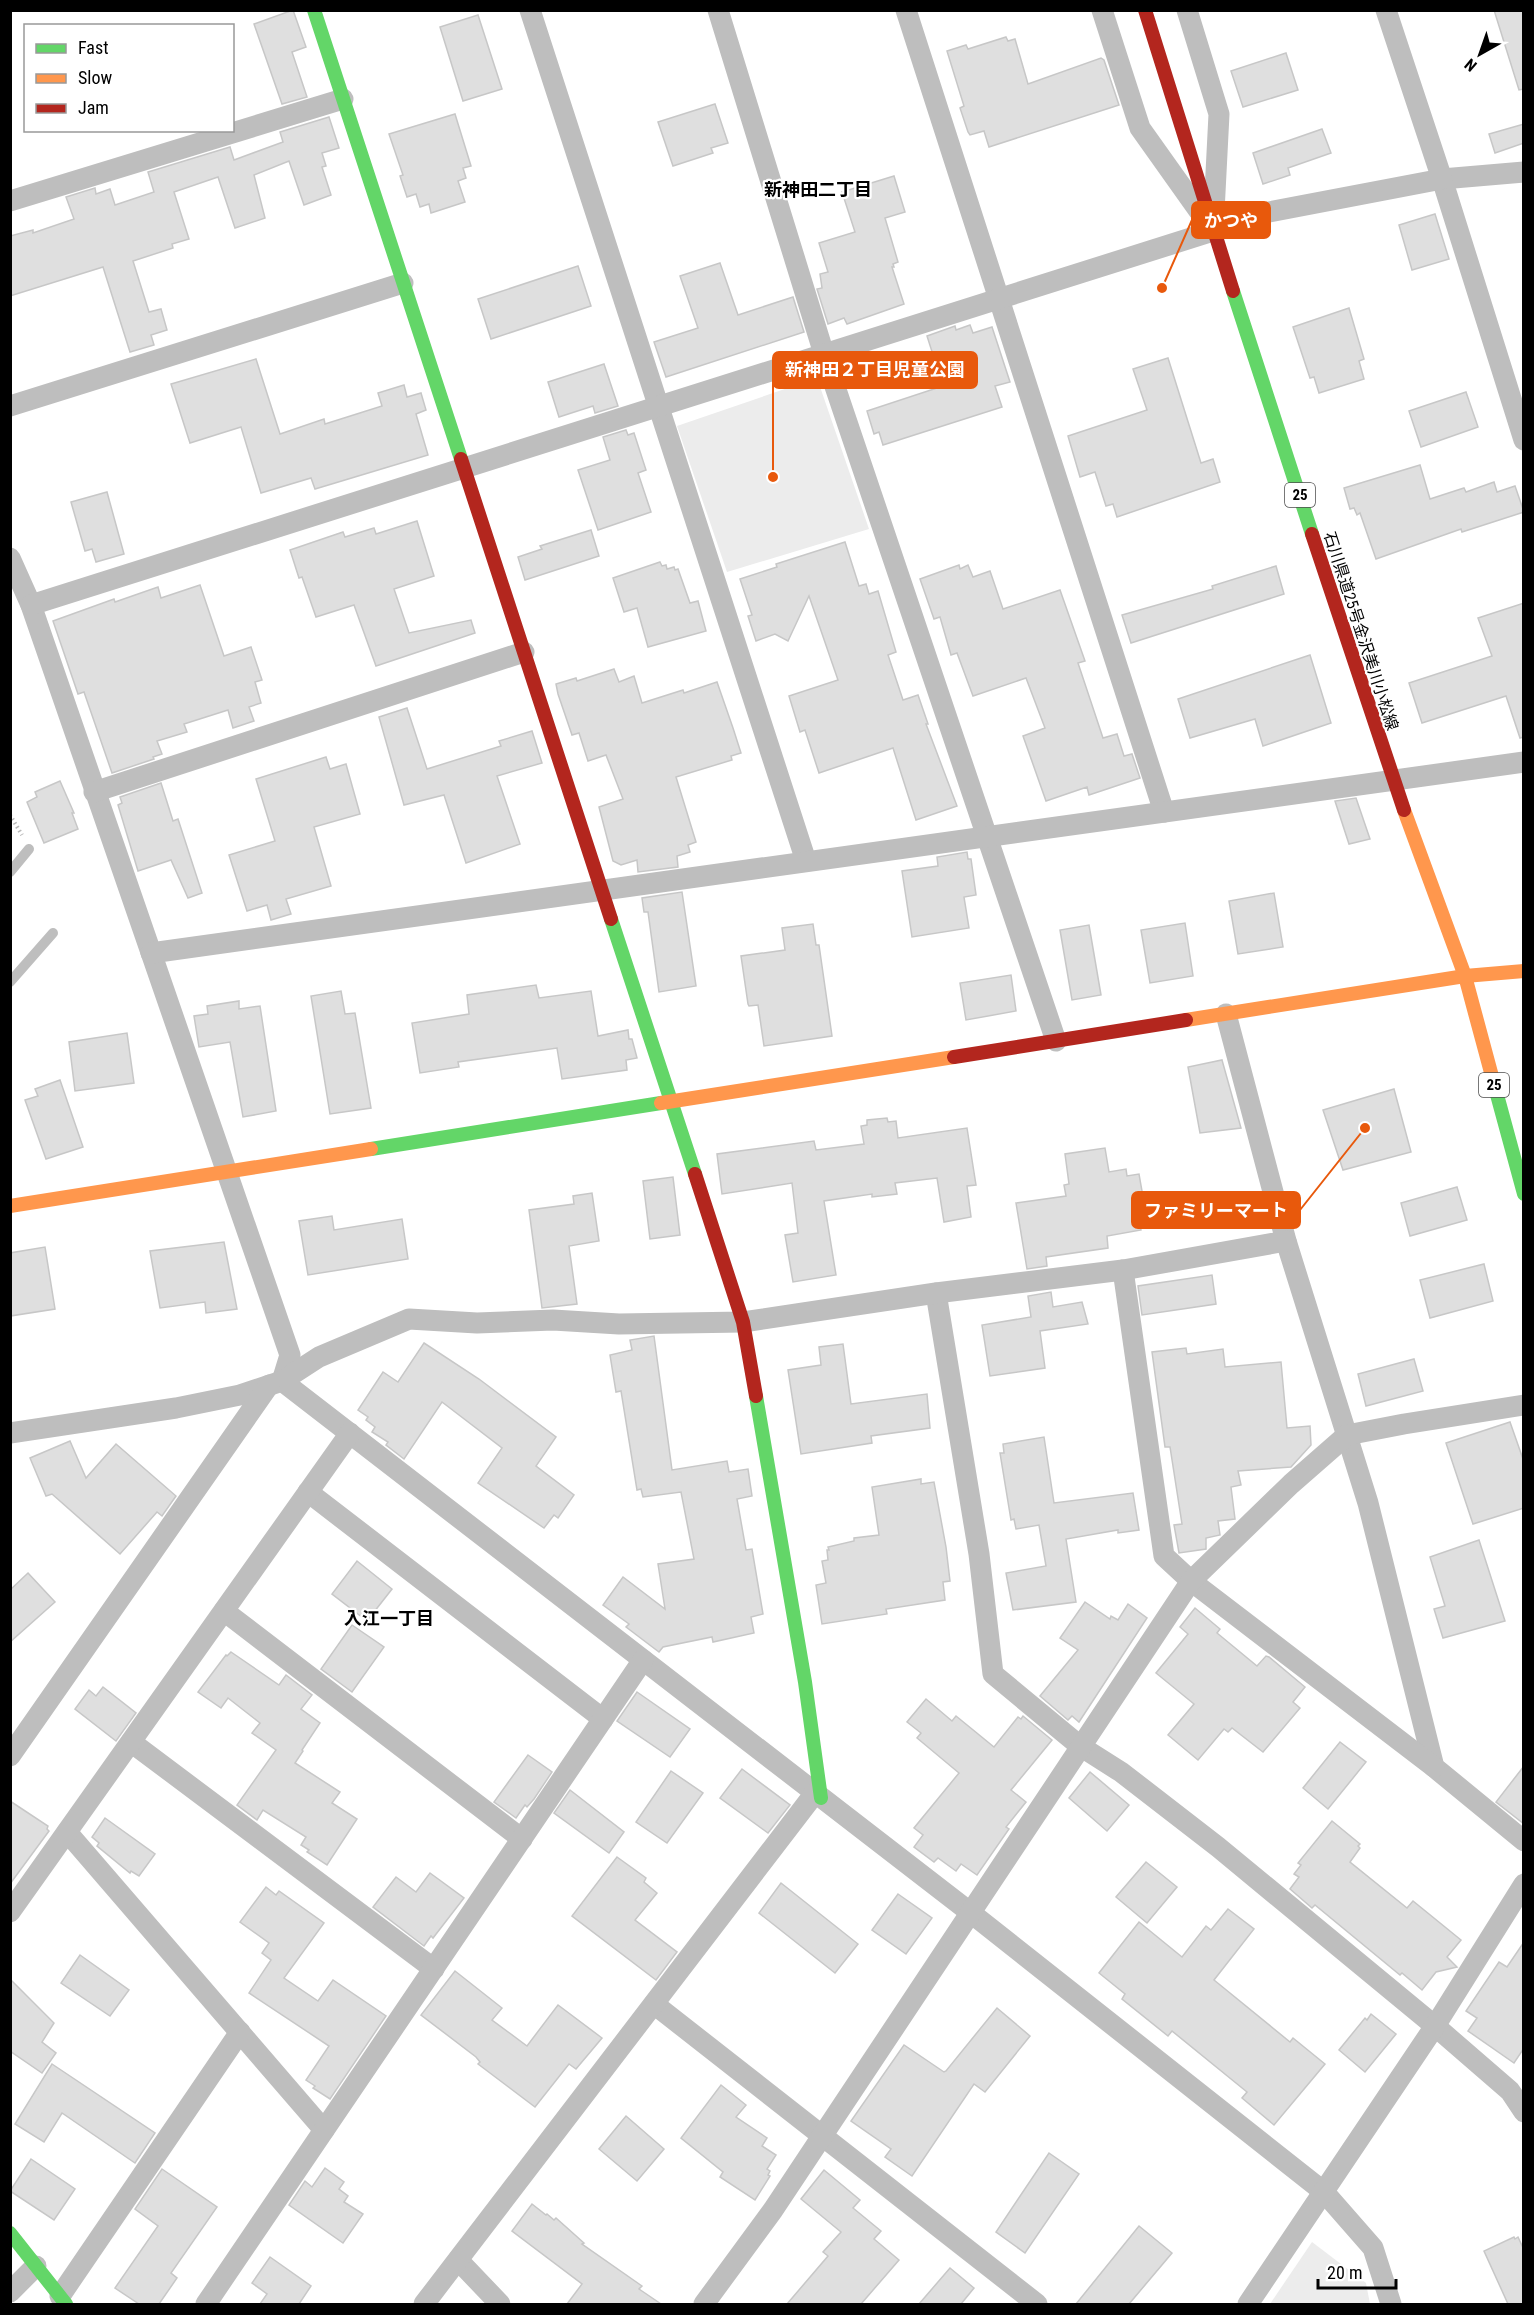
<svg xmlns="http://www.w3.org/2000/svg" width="1534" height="2315" viewBox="0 0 1534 2315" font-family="'Roboto Condensed','Noto Sans JP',sans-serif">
<rect width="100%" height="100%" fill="#fff"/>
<!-- green -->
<g fill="#ececec">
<path d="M817,378L869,529L727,572L677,426Z"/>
<path d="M1312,2242L1366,2283L1370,2304H1270Z"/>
</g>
<!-- building -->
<g fill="#dfdfdf" stroke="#c7c7c7" stroke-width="1.5">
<path d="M293,10L306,47L292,52L307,97L282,104L254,24Z"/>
<path d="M1494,10H1524V89L1519,90Z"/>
<path d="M478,15L502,89L463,101L440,27Z"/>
<path d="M1006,37L1008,41L1015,39L1028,84L1101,58L1104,60L1119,105L989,147L984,131L970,135L968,132L960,108L964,106L947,51L966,45L968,49Z"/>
<path d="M1286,53L1298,90L1243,107L1231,71Z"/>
<path d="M715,104L728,143L711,148L713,153L673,166L658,122Z"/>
<path d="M455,114L471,166L463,168L466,178L458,181L465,202L431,213L429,204L420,207L416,194L407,197L400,176L403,175L389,134Z"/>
<path d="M329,117L339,148L322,153L326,166L322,167L331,195L304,205L289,161L254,175L265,218L235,228L218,177L174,192L189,239L172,244L173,248L133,261L149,312L161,309L167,330L151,335L154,345L130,352L103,267L10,296V236L33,230V233L74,219L66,197L95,188L96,194L110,189L115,205L154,192L148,172L230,147L234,160L283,142L280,132Z"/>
<path d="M1524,124V143L1495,153L1489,134Z"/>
<path d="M1322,129L1331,153L1288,168L1290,175L1263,184L1253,153Z"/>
<path d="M894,176L905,212L885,218L898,262L893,264L894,267H892L904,304L847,324L844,318L828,324L817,289L822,288L820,274L828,272L819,243L855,232L842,192Z"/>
<path d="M1435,214L1449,259L1412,270L1399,225Z"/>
<path d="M720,263L738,315L793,297L804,332L666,377L654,342L698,328L680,276Z"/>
<path d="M578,266L591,306L491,339L478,299Z"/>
<path d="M1349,308L1364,359L1359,361L1364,379L1319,393L1314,377L1310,378L1293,327Z"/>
<path d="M970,325L973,333L992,327L1010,382L995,386L1002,407L883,445L879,432L874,434L867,411L943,386L927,336L955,326L956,330Z"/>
<path d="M1168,358L1201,463L1213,459L1220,482L1117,517L1113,504L1106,506L1095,472L1080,477L1068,436L1147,410L1133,369Z"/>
<path d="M256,359L280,434L324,419L325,424L382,406L378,393L404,385L407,397L421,393L426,410L416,414L428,455L315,489L311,478L261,493L241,427L190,443L171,384Z"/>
<path d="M604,364L618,406L595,413L593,406L559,417L548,382Z"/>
<path d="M1466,392L1478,427L1421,447L1409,411Z"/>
<path d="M626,430L628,435L634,433L646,470L638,473L651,512L598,530L578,470L610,460L603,437Z"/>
<path d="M1420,465L1430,499L1464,488L1466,492L1494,482L1497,492L1515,486L1524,512L1462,532L1461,529L1376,559L1360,513L1357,515L1354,508L1350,509L1344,488Z"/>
<path d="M107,492L124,554L96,562L92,549L85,551L71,502Z"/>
<path d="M417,521L434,576L394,589L409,633L471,620L475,633L376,666L354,605L316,617L302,577L299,578L290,550L343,532L345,537L374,528L376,534Z"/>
<path d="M591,530L599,556L525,580L518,557L542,549L540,546Z"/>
<path d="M845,542L859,586L866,584L869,594L878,591L896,652L888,655L903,700L918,695L928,724H926L957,806L916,820L893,748L819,773L805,730L800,732L789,696L838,680L809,596L788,641L775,634L756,641L748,616L752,615L740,579L777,567L776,564Z"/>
<path d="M660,562L662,566L666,565L667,569L674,567L675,570L678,569L690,603L698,601L706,631L648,647L637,608L624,612L613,578Z"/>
<path d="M959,565L960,569L968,565L973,577L990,571L1003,609L1060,590L1085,661L1078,663L1103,738L1117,734L1124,756L1132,754L1140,778L1089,795L1087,787L1046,801L1023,736L1045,728L1026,678L973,696L957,653L951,655L940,617L934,619L920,579Z"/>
<path d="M1276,566L1284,594L1131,643L1122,615L1213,589L1212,586Z"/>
<path d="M200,585L224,656L251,647L262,680L255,682L261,703L249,707L254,721L233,728L228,710L184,724L187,732L157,741L162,754L153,757L154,759L112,773L84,692L78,694L53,621L114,599L115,602L158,587L161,598Z"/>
<path d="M1524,603V737L1520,738L1506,696L1422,723L1409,683L1492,656L1478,618Z"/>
<path d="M1310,655L1331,723L1263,746L1255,719L1190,738L1178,699Z"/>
<path d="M614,669L619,682L634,676L642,703L683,690L684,693L717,682L733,728L741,753L731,756L732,760L676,777L696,842L688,845L690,852L677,856L678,867L638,872L637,860L621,865L613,861L599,807L623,799L606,755L588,761L579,733L572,735L558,694L556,684L576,678L577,681Z"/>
<path d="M407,708L427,769L501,746L499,741L532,731L542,763L497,776L520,844L466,863L444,795L404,805L379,717Z"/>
<path d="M326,757L330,769L346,764L360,814L314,827L331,886L286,899L291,914L271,920L267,905L247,911L229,855L275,841L256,779Z"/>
<path d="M60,781L74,813H72L78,829L44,843L27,802L37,797L35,792Z"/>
<path d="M161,783L173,821L178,819L202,893L188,898L171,860L138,871L118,805L122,803L120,797Z"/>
<path d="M1356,798L1370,839L1349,844L1335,801Z"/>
<path d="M967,852L968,859H971L976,895L964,897L969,928L912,937L902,871L938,866L937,857Z"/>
<path d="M682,892L696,986L659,992L648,912H644L642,898Z"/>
<path d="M1274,893L1283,947L1238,954L1229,901Z"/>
<path d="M1185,923L1193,976L1150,983L1141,930Z"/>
<path d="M813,924L816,945H819L832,1036L764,1046L758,1005L749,1006L748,1004L741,956L785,950L782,928Z"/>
<path d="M1089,925L1101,995L1072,1000L1060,930Z"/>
<path d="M1011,975L1016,1011L966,1020L960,983Z"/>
<path d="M536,985L539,998L591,991L598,1036L628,1030L629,1039H632L637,1058L626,1060L627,1070L562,1079L557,1048L458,1062L459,1067L420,1073L412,1023L469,1014L467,995Z"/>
<path d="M341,991L345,1014L355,1013L371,1108L330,1114L311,996Z"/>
<path d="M239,1001V1009L260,1006L276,1111L243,1117L230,1042L199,1047L194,1016L208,1014L207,1006Z"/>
<path d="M127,1033L134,1083L75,1091L69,1042Z"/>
<path d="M1222,1060L1241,1128L1200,1133L1188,1067Z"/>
<path d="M60,1080L83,1147L46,1159L25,1100L38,1096L35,1089Z"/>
<path d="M1394,1089L1411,1152L1343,1170L1323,1110Z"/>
<path d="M887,1118L888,1122L896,1121L898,1138L967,1128L976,1185L967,1186L971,1217L944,1222L937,1178L895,1183L897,1194L872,1197V1194L824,1201L836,1275L793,1282L785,1235L798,1233L792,1183L722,1194L717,1154L814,1141L816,1150L864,1144L861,1126L867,1125V1120Z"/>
<path d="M1105,1148L1109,1172L1126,1169L1127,1176L1139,1174L1148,1225L1140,1226L1141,1230L1107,1236L1108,1248L1046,1257L1047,1266L1027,1269L1016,1203L1066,1196L1064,1185L1069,1184L1065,1154Z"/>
<path d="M673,1177L680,1235L650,1239L643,1181Z"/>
<path d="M1457,1187L1467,1220L1410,1236L1401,1203Z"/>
<path d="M592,1193L599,1241L569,1246L577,1304L542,1308L529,1210L574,1204L573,1196Z"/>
<path d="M332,1216L334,1230L402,1219L408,1259L308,1275L299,1221Z"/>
<path d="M224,1242L237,1309L206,1313L205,1302L160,1308L150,1251Z"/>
<path d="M45,1247L55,1309L10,1316V1253Z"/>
<path d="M1484,1264L1493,1301L1430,1318L1420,1280Z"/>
<path d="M1212,1275L1216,1304L1142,1315L1138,1286Z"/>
<path d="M1051,1292L1053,1307L1082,1302L1088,1324L1040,1331L1045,1368L990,1376L982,1325L1031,1317L1028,1296Z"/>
<path d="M654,1336L672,1470L727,1461L729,1472L748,1469L752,1496L737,1499L746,1550L752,1549L763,1614L751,1617L754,1633L713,1642L712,1637L663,1647L659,1652L626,1627L629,1624L603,1605L623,1577L665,1609L658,1564L694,1559L681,1492L643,1497L641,1489L637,1490L621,1391L616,1392L610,1355L632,1350L630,1340Z"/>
<path d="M424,1343L479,1379L556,1437L536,1466L574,1495L558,1518L554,1515L544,1528L478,1483L502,1448L442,1402L404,1459L386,1445L388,1442L372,1432L375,1427L366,1420L368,1417L358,1410L383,1372L398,1382Z"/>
<path d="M843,1344L851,1404L927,1394L930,1428L871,1436L872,1443L801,1454L788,1370L821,1365L819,1347Z"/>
<path d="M1186,1348L1187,1354L1223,1349L1225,1367L1281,1362L1287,1428L1310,1426L1311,1445L1291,1467L1238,1471L1241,1485L1231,1487L1235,1519L1218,1521L1220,1535L1206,1538V1549L1179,1553L1174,1525L1182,1524L1170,1447H1165L1152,1352Z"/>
<path d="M1414,1359L1423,1391L1366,1406L1358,1374Z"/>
<path d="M1510,1422L1524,1462V1508L1473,1524L1446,1443Z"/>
<path d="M1044,1437L1054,1503L1133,1493L1139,1530L1118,1533V1530L1066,1539L1076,1602L1013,1610L1006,1573L1046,1566L1039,1525L1016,1529L1014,1519L1011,1520L1000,1453H1004L1003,1444Z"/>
<path d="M70,1441L86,1478L116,1444L176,1496L162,1516L157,1512L120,1554L52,1494L46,1496L30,1458Z"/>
<path d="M921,1479V1484L934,1482L946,1547L950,1581L943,1582L945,1600L886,1609L887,1614L822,1624L816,1585L826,1583L822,1561L828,1560L827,1550H829L828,1547L854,1541V1538L879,1535L872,1487Z"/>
<path d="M1479,1540L1505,1621L1443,1638L1434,1609L1445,1606L1430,1557Z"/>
<path d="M357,1561L392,1589L367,1621L332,1594Z"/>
<path d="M28,1573L55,1602L10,1642V1590Z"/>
<path d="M1085,1602L1110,1619L1111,1616L1118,1620L1128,1604L1147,1618L1079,1722L1072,1716L1068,1720L1040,1696L1078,1650L1060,1638Z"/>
<path d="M1195,1608L1220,1629L1217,1633L1257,1666L1266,1656L1269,1657L1305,1687L1293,1702L1300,1708L1263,1752L1232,1728L1228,1732L1224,1729L1198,1760L1168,1735L1194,1704L1156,1673L1188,1634L1180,1627Z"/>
<path d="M352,1625L384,1647L352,1692L321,1669Z"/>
<path d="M231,1652L279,1685L286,1675L312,1695L301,1709L320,1723L302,1750L303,1751L295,1763L340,1792L332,1803L357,1819L327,1865L307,1852L309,1850L301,1845L306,1837L263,1810L257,1820L237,1805L276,1750L252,1733L260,1723L228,1698L221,1708L198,1692L226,1655L227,1656Z"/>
<path d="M103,1687L136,1713L116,1741L75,1709L89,1690L96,1696Z"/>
<path d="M637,1692L690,1729L670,1757L617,1721Z"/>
<path d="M926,1699L952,1721L956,1716L994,1747L1018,1717L1021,1719L1023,1716L1052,1740L1011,1790L1026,1802L1006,1827L1009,1829L977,1875L961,1864L956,1871L938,1858L934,1862L914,1847L923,1835L914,1828L959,1773L917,1738L921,1733L907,1722Z"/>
<path d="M1340,1742L1366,1762L1328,1809L1303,1788Z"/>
<path d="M528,1755L552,1772L534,1799L527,1807L525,1805L516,1818L494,1802Z"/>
<path d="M1524,1766V1824L1496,1802Z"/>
<path d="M742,1769L790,1805L768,1833L720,1798Z"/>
<path d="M671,1771L703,1793L667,1843L636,1822Z"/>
<path d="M1090,1772L1129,1805L1107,1831L1069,1798Z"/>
<path d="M570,1790L624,1832L609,1853L554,1813Z"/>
<path d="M10,1801L48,1826L47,1829L49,1831L10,1884Z"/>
<path d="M105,1818L155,1854L139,1876L131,1871L130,1873L97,1846L99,1843L92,1837Z"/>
<path d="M1332,1821L1360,1844L1358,1846L1360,1848L1350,1862L1407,1908L1413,1901L1461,1940L1447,1957L1457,1967L1436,1972L1422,1990L1402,1973L1400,1975L1315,1905L1312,1908L1290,1889L1299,1877L1294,1874L1301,1865L1298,1863Z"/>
<path d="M617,1857L646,1878L644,1882L657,1893L635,1920L677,1952L656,1980L572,1916Z"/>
<path d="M1146,1862L1177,1887L1147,1923L1116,1897Z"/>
<path d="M430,1873L464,1898L433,1938L431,1936L424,1946L373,1907L396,1877L416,1892Z"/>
<path d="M781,1883L858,1944L835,1973L759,1913Z"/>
<path d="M266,1887L276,1895L279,1891L324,1923L284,1978L318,2001L333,1980L386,2016L330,2099L313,2088L315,2086L306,2080L329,2046L249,1993L271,1960L262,1953L269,1943L240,1922Z"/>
<path d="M898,1894L932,1918L906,1954L872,1930Z"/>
<path d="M1228,1909L1254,1929L1214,1980L1290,2042L1293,2038L1325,2064L1274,2125L1242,2098L1247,2092L1172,2031L1168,2036L1122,1999L1125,1994L1099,1973L1139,1922L1182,1957L1206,1926L1211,1930Z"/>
<path d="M1524,1942V2048L1514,2063L1468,2031L1477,2018L1466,2011L1499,1962L1507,1967Z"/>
<path d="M80,1955L129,1990L110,2016L61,1983Z"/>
<path d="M455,1971L502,2008L492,2020L527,2046L558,2005L602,2038L576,2069L569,2064L535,2107L478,2064L480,2062L476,2057L421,2015Z"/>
<path d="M10,1979L54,2023L42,2042L56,2053L42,2073L10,2051Z"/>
<path d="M997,2008L1030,2036L985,2092L974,2084L912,2176L885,2157L891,2149L851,2121L904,2045L944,2072L946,2071Z"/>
<path d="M1371,2014L1396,2034L1365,2072L1339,2050L1365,2018L1367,2020Z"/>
<path d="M52,2064L155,2133L135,2163L62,2113L44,2142L15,2124Z"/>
<path d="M721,2085L746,2105L736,2117L767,2138L762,2146L776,2155L767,2169L770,2171L768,2175L770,2176L755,2200L720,2177L723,2172L681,2138Z"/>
<path d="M626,2116L664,2149L637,2181L599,2149Z"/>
<path d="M1049,2153L1079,2174L1025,2253L996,2232Z"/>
<path d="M31,2159L75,2189L54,2220L10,2191Z"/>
<path d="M325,2168L344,2182L339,2189L348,2196L344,2202L363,2214L343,2243L289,2205L305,2181L312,2187Z"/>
<path d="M162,2169L217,2207L171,2273L177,2278L159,2304H139L115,2288L158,2226L135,2209Z"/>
<path d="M824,2170L860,2200L853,2208L881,2231L874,2239L899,2260L861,2304H787L828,2256L823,2252L841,2232L801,2199Z"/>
<path d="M532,2204L546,2215L547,2214L554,2220L556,2218L584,2243L582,2244L642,2286L639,2289L661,2304H567L582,2284L512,2231Z"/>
<path d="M1139,2226L1172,2253L1129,2304H1076Z"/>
<path d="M1514,2237L1515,2239L1518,2237L1524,2250V2304H1508L1484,2251Z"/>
<path d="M270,2257L311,2286L299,2304H260L267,2294L252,2283Z"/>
<path d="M950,2268L974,2288L961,2304H919Z"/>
</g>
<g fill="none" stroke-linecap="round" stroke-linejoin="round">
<!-- path -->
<path stroke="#b9b9b9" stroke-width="4" stroke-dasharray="1.5 3" stroke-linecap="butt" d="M10,815L22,835"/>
<!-- lane -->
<g stroke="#bebebe" stroke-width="10">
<path d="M10,872L29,849"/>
<path d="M10,982L53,933"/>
</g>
<!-- street -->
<g stroke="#bebebe" stroke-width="21">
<path d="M530,10L806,861"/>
<path d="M718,10L824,354L1056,1041"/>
<path d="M906,10L1164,812"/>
<path d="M1102,10L1140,128L1199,211"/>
<path d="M1187,10L1219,114L1214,212"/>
<path d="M1524,172L1442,179L1524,440"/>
<path d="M10,201L343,99"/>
<path d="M10,406L403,283"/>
<path d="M10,558L31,605L290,1355L282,1381"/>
<path d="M31,605L1213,231L1258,214L1442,179L1386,10"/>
<path d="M94,792L524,652"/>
<path d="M151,953L1524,762"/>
<path d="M1226,1014L1286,1241L1368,1503L1434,1767L1524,1841"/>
<path d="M1123,1270L1164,1556L1191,1581L1434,1767"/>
<path d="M936,1293L979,1554L993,1674L1080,1746L1121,1772L1218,1847L1435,2026L1510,2091L1524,2112"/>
<path d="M282,1381L971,1913L1324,2192L1373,2248L1391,2304"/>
<path d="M10,1433L176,1408L240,1395L282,1381L319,1357L409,1319L477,1323L553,1320L619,1324L743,1322L936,1293L1123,1270L1286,1241"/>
<path d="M308,1492L603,1719"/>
<path d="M224,1611L522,1839"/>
<path d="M131,1742L434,1969"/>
<path d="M10,1756L269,1385"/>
<path d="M67,1832L324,2130"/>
<path d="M10,1912L350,1433"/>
<path d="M654,2004L1037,2304"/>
<path d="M458,2260L500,2304"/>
<path d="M10,2292L36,2266"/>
<path d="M60,2296L240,2032"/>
<path d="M206,2304L643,1660"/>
<path d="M424,2304L815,1793"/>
<path d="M704,2304L773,2210L1191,1581L1291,1484L1347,1435L1404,1424L1524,1405"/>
<path d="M1248,2304L1435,2026L1524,1884"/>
</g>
<!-- fast -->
<g stroke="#63d668" stroke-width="14">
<path d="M314,10L461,459"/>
<path d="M1233,291L1312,534"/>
<path d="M611,919L695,1174"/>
<path d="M1493,1080L1524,1194"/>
<path d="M371,1149L661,1103"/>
<path d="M756,1396L805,1682L821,1798"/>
<path d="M10,2233L66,2304"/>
</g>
<!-- slow -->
<g stroke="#ff974d" stroke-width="14">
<path d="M1404,810L1465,976L1493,1080"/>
<path d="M1186,1020L1465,976L1524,971"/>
<path d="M661,1103L954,1057"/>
<path d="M10,1206L371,1149"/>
</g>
<!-- jam -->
<g stroke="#b3261e" stroke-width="14">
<path d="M1145,10L1233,291"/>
<path d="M461,459L611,919"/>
<path d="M1312,534L1404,810"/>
<path d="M954,1057L1186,1020"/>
<path d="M695,1174L743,1322L756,1396"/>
</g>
</g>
<g text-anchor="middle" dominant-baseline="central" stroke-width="4.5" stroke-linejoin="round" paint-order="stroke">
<!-- shield labels -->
<g fill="#fff" stroke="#4c4c4c" stroke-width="1.5">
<rect x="1285" y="483" width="30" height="24" rx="4.5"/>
<rect x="1479" y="1073" width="30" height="24" rx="4.5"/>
</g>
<g font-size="15" font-weight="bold" fill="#000">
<text x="1300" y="495">25</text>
<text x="1494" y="1085">25</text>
</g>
<!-- street labels -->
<g font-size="16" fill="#000" stroke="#fff">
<text transform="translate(1361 631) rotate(72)">石川県道25号金沢美川小松線</text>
</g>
<!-- neighbourhood labels -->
<g font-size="18" font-weight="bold" fill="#000" stroke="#fff">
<text x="818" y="189">新神田二丁目</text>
<text x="389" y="1618">入江一丁目</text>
</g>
</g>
<!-- callouts -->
<path fill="none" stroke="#e8590c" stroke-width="2" d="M1162 288L1192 220M773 477L773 370M1365 1128L1300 1210"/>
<g fill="#e8590c" stroke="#fff" stroke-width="2">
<circle cx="1162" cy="288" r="6"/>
<circle cx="773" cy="477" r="6"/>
<circle cx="1365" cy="1128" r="6"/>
</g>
<g fill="#e8590c" stroke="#e8590c" stroke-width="2">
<rect x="1192" y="202" width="78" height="36" rx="6"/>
<rect x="773" y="352" width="204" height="36" rx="6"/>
<rect x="1132" y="1192" width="168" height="36" rx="6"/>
</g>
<g font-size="18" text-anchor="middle" font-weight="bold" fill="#fff">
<text x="1231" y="227">かつや</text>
<text x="875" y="376">新神田２丁目児童公園</text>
<text x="1216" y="1217">ファミリーマート</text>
</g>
<!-- border -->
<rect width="1534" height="2315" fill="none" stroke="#000000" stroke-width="24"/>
<!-- legend -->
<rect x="24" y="24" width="210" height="108" fill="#ffffff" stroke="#999999" stroke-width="1.5"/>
<rect x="36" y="44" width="30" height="9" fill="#63d668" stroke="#999999" stroke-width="1.5"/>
<text x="78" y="54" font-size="18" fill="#000000">Fast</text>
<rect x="36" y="74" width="30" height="9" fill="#ff974d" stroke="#999999" stroke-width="1.5"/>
<text x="78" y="84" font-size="18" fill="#000000">Slow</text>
<rect x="36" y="104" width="30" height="9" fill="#b3261e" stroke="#999999" stroke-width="1.5"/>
<text x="78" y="114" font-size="18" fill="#000000">Jam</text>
<!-- north arrow -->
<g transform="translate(1480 54) rotate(220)" stroke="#ffffff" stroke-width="4.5" paint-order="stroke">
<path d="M0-4.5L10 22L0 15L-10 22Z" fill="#000000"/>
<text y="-9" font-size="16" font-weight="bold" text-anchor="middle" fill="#000000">N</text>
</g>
<!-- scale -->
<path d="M1318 2279v9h78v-9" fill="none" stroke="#000000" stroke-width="3"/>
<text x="1327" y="2279" font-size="18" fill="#000000" stroke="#ffffff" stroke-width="4.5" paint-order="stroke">20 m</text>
</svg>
